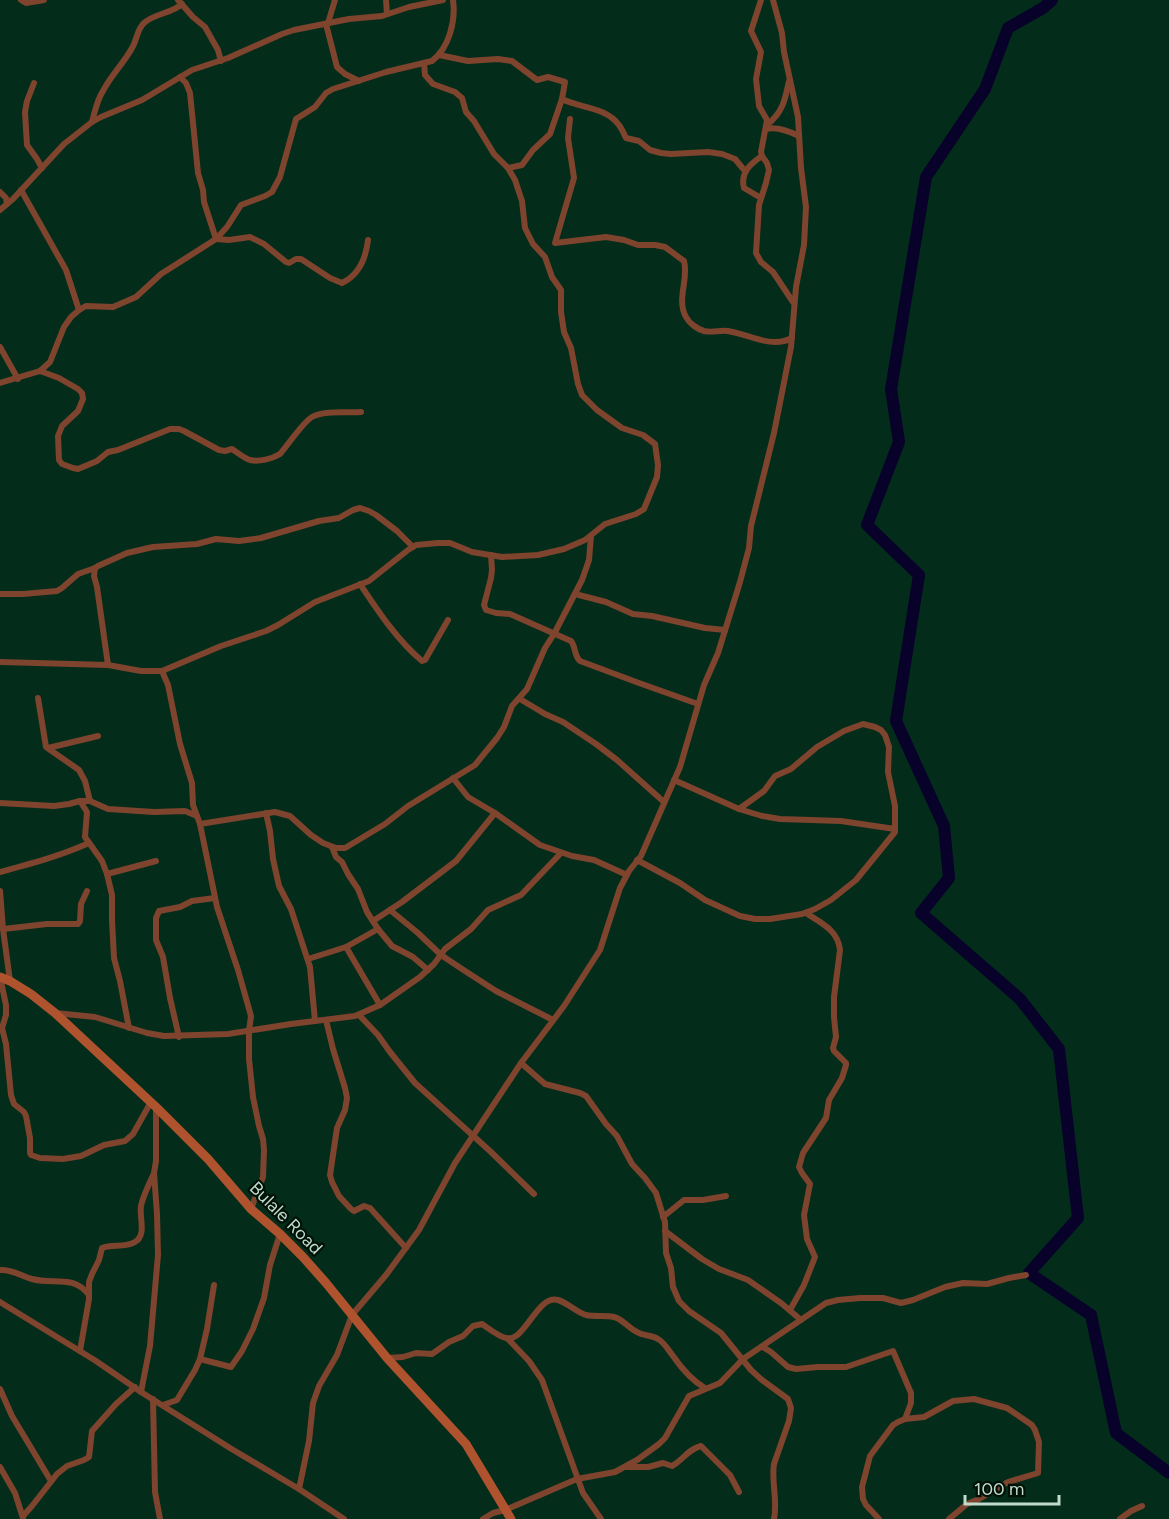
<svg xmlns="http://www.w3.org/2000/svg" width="1169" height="1519" viewBox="0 0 1169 1519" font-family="Figtree,sans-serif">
<rect width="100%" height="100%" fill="#032c1b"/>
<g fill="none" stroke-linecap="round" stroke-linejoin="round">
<!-- river -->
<path stroke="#080129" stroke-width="12" d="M1052,0L1043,8L1008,28L985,89L926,177L891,389L899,442L867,525L919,575L896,721L944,826L949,878L921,913L1020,999L1059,1049L1078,1218L1029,1273L1091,1315L1116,1433L1169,1473"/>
<!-- street -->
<g stroke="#7e442e" stroke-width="6">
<path d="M21,0L26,3L44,0"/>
<path d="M178,0L193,17L205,27L218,50L221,61"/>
<path d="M386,0L387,14"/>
<path d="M761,0L751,31L761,52L756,79L759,106L767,120L761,152L762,156L767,163L769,170L766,183L759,205L756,253L761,262L773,272L793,302"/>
<path d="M328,23L335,0"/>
<path d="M326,24L337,67L345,74L359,81"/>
<path d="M439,55L468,61L498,59L512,61L537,80L548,77L565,82L562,99L550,134L533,150L522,165L508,168"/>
<path d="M180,77L186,83L190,93L198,173L203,190L204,202L216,239L229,240L250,237L264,244L286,262L289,263L296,259H301L330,278L342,283C359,275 366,257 368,240"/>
<path d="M34,83L27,101L25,112L27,145L37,159L42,168"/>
<path d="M562,99C580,108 606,107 619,125C622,129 624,134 626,138L639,141L650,150L661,153L671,154L708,152L722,154L735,159L745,171"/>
<path d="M570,119L568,138L574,178L555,243L606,237L624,240L638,245H655L665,247L684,261C689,280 676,299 686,317C689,323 697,329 704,331C712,333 720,330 728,331C748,334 771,349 792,338"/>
<path d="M92,122C95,111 97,100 103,91C111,75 124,63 132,48C137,40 137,29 144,23C155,13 171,14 182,4"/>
<path d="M767,125C783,112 785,100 789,81"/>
<path d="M766,129C777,126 789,131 799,136"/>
<path d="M21,190L66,270L79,310"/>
<path d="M0,192L6,198L7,204"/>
<path d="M761,198L744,188C740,173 750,164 762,156"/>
<path d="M0,210L13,199L64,144L92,122L101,117L142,100L192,70L228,58L282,34L294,30L349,19L382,16L409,7L443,0"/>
<path d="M0,347L18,379"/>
<path d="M40,371L50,362L64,327L71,317L79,310L86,306L113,307L136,297L161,274L216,239L227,227L241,205L265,196L272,192L280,177L296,119L315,107L326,93L333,89L386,72L432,61C449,48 456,21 453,0"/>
<path d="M0,383L40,371L59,378L78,389L82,393L83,399L78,411L62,426L58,436L59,460L62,464L73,468L78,469L90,464L97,461L108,452L118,450L170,429H179L184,431L219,450L225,451L232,449C238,453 244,458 250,460C259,462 272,459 280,454C288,445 303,422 312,417C324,410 348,413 361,412"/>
<path d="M491,555L492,570L491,578L484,605L486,610L496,613L510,614L571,641C576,647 574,656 580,661L639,683L698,704"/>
<path d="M360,584C378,611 397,640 422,661L425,660L448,620"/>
<path d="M0,594H23L57,591L62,588L78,574L95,568"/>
<path d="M575,594L606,602L633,614L652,616L705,628L725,630"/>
<path d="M0,662L108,665L141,671H162L221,646L266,631L278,625L315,602L369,581L408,550L416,545L438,543H450L472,552L502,557L538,555L564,549L585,540L605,524L636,514L644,509L657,477L658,465L655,444L643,435L622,428L597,410L582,395L578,384L571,348L564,332L561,312V290L552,277L545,257L533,244L525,228L522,201L515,180L508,168L494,154L474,121L466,112L462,98L455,92L433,84L425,75L424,63"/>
<path d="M108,665L97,587L94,576L95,568L98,566L127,553L153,547L197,544L216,539L239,541L261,538L319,521L339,518L353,510L360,508L369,511L376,515L397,531L413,547"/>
<path d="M162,671L168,685L180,744L192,783L193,805L200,824L217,907L238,970L251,1016L249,1031V1059L253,1097L259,1126L263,1139L264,1150L263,1177L251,1209"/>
<path d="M38,698L46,747L79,770L85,781L90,801"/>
<path d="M520,699L545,714L563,722L596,744L617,760L664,802"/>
<path d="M48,748L98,736"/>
<path d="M453,778L468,797L495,813L540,845L572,856L594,860L627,875"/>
<path d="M674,780L739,809L762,816L780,819L841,821L895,829"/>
<path d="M80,801L87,812L85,837L102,861L107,874L112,895V920L114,958L120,981L129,1028"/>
<path d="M0,803L54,806L69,804L80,801H90L108,809L154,812L185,811L197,816"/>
<path d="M266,813L270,831L273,859L279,886L291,909L310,967L315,1021"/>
<path d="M200,824L275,812L290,816L311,835L323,843L336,848H345L385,824L408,806L475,765L497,738L504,727L512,706L527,689L545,648L554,634L582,580L589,560L591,536"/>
<path d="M332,847L336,857L342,862L348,874L358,889L367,912L378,929L392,946L413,957L428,970"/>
<path d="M637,860L680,883L705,900L740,916L755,919H770L802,914L815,909L831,900L856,880L895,832V806L888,772L889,747L885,735L881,730L875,727L863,724L844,731L817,747L791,769L775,776L764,791L739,809"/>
<path d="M0,872C30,864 60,856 89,843"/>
<path d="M107,874L156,861"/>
<path d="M0,891L3,929L10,981"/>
<path d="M390,910L418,933L441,955L462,969L496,991L553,1020"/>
<path d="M373,921L402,902L456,861L495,813"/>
<path d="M3,929L47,924H78L80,921L81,904L87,891"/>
<path d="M346,947L380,1005"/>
<path d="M308,959L346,947L378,929"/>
<path d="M0,977L6,1005V1015L2,1028L6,1044L11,1095L14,1104L24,1112L26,1116L30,1138V1153L31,1155L40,1158L63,1159L81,1156L104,1145L125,1141L133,1134L151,1102"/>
<path d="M55,1013L95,1017L147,1033L164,1036L228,1034L291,1024L355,1016L380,1005L420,977L434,964L445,949L471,929L488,910L521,895L561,853"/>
<path d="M359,1015L378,1035L390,1052L415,1083L491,1152L534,1194"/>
<path d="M326,1020L333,1049L345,1088L347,1098L345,1110L337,1128L330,1175L332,1182L339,1196L351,1209L354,1211L364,1206L370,1208L406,1248"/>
<path d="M179,1037L170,998L163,957L156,940V918L159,911L180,907L192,901L215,898"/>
<path d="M521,1063L545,1084L580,1093L586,1096L606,1124L617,1136L632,1164L645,1178L656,1193L665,1222L666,1253L671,1268L673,1287L679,1301L689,1311L721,1333L751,1370L762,1380L788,1399L791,1408L789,1421L774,1464C771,1482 778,1500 774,1519"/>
<path d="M663,1217L684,1200H703L726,1196"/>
<path d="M665,1231L702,1259L719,1269L748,1280L781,1303L801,1320"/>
<path d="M0,1270C12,1269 21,1276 32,1279C53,1285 73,1274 89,1295"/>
<path d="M0,1302L96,1361L141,1392L230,1448L299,1489L344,1519"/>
<path d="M790,1310L804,1285L815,1257L807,1239L804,1215L810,1184L802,1173L799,1167L803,1153L826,1118L829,1100L842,1078L846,1065V1063L834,1051L833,1048L836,1037L834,1017V997L840,950C838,930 821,923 806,913"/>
<path d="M508,1339L529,1361L542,1380L583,1493L601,1519"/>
<path d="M763,1347L771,1352L788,1367L796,1369L818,1367H846L893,1351L911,1393V1403L905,1419"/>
<path d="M80,1351L89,1299V1282L92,1274L99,1260L102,1248C112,1244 125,1248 135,1242C147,1235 139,1217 141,1206C143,1196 149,1185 153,1175"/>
<path d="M387,1358L403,1357L416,1353L432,1354L449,1342L463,1336L473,1326L482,1324C488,1328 499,1337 506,1338C525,1343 537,1294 558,1300C568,1303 576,1312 586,1315C595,1317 605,1315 614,1317C622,1319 629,1328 637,1332C643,1336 652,1335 658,1339C665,1343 668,1350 673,1356C682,1369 691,1380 705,1388"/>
<path d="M200,1359L231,1367L242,1351L253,1329L264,1298L270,1265L280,1234"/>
<path d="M0,1389L12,1416L51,1481"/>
<path d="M141,1392L150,1346L158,1255L157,1214L154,1173L156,1161V1107"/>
<path d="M153,1399L155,1492L160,1519"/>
<path d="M163,1405L177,1400L195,1370L200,1359L207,1329L214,1285"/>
<path d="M0,1467L15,1493L23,1518"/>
<path d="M627,1467H648L663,1463L672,1466C683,1460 688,1449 701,1446L730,1475L739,1492"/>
<path d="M299,1489L309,1441L313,1403L319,1386L337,1355L352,1315L386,1275L419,1230L455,1163L521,1063L564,1006L600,950L620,888L629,871L641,856L680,767L704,685L718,653L740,582L749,548L751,526L774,433L791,347L796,287L804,245L806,207L801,168L798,117L784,52L782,33L773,0"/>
<path d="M23,1516L32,1506L57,1474L67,1466L84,1460L89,1457L92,1431L116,1404L135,1387"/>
<path d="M483,1519L493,1513L505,1510L577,1479L615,1472L637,1460L659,1444L665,1438L689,1396L720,1383L743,1359L826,1303L838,1300L860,1298H883L901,1303L913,1300L945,1287L963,1283L987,1284L1009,1278L1026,1275"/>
<path d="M879,1519L866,1505L863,1499L862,1487L870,1456L893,1425L898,1422L905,1419L924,1417L953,1401L974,1399L1007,1408L1032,1425L1035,1430L1039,1442L1038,1473L1008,1482L979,1499L967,1504L949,1519"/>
<path d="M1120,1519L1131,1511L1142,1506"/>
</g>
<!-- secondary -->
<path stroke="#af532e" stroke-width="9" d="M0,977L10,981L31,994L55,1013L156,1107L208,1159L251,1209L280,1234L303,1257L326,1283L387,1358L466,1444L511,1519"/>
</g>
<g text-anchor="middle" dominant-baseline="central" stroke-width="4.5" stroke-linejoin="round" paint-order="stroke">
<!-- street labels -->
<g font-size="18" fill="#c0dbcc" stroke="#001208">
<text transform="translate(286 1218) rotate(45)">Bulale Road</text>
</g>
</g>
<!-- scale -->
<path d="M965 1495v9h94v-9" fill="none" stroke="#c0dbcc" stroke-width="3"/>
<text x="974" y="1495" font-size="18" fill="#c0dbcc" stroke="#001208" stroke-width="4.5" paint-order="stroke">100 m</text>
</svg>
